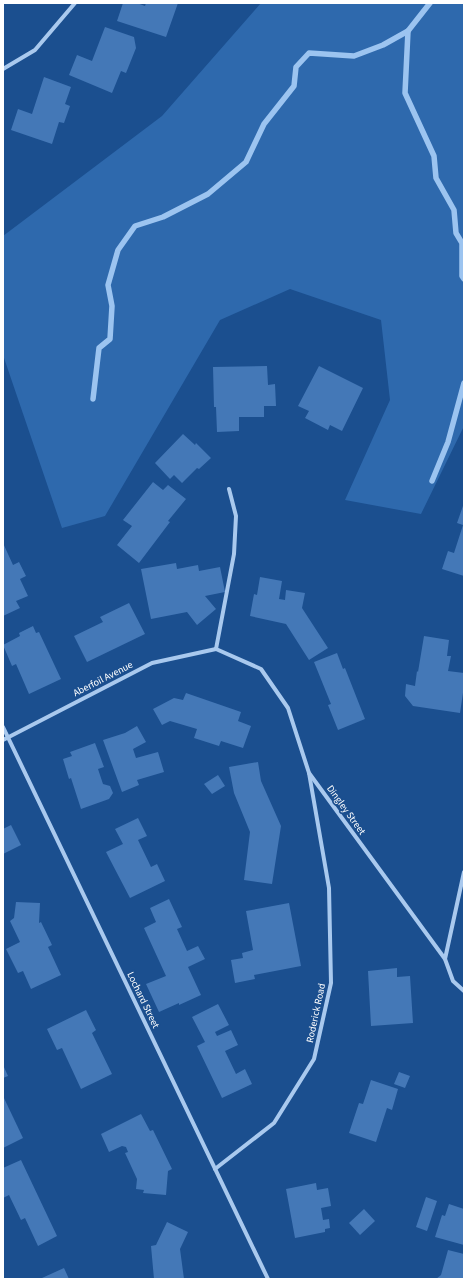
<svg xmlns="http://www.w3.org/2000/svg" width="467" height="1282" viewBox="0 0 467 1282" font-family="'Source Sans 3',sans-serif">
<rect width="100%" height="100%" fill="#1b4f8f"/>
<!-- green -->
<path fill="#2e69ad" d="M261,3H464V426L421,514L345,500L390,400L381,320L290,289L220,320L105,516L62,528L3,355V236L162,116Z"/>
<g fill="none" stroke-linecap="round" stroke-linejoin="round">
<!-- stream -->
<g stroke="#9cc4f0" stroke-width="5.5">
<path d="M430,3L408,31L405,93L434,156L436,178L454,210L456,233L462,243V276L464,279"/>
<path d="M93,399L99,348L110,339L112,306L108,285L118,250L135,226L163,217L208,194L246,162L264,124L294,86L296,67L309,53L354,56L383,45L408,31"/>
<path d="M432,481L448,442L464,383"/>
</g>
</g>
<!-- building -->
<g fill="#4478b7">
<path d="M123,3H137L145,6L146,3H178L166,37L117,21Z"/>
<path d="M105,27L134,37L136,48L126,73L121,71L112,93L69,75L77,55L92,61Z"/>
<path d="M44,77L71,87L65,104L70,106L64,123L59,122L52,144L11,130L18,109L32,114Z"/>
<path d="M267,366L268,385L275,384L276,406H264V417H239V431L217,432L216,407H214L213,367Z"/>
<path d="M319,366L363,388L342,431L330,425L328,430L305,418L309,411L298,406Z"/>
<path d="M183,434L195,445L196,443L211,458L199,469L197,468L182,483L174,475L170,479L155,463Z"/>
<path d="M153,482L163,490L168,485L186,499L168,521L170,522L139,563L117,545L132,526L123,520Z"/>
<path d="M464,503V576L442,569L448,551L454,553L463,525L457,523Z"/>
<path d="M3,543L13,565L19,562L26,576L20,579L28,596L16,601L20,608L3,616Z"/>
<path d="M176,563L177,569L198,565L199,571L220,567L225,592L205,596L216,609L197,625L187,612L151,619L141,569Z"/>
<path d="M260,577L282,581L279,599L285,600L286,590L305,593L302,608L328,648L309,660L286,624L250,616L254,594L257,595Z"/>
<path d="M129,603L145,634L87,662L74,636L103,622L100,617Z"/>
<path d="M33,626L36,633L39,632L61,679L29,694L16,664L12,666L3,645L20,636L19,633Z"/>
<path d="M424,636L449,640L447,656H451L448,671L464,673V686L460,713L413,706L405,696L406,684L415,686L417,671L418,672Z"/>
<path d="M337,653L343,669L345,668L365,719L338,730L328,705L331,704L314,662Z"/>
<path d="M186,693L241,712L238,721L251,726L243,748L221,741L219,746L194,738L197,729L170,721L162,725L153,709L174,698L183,700Z"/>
<path d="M137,726L146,742L133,749L136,758L158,752L164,772L137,780L139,785L122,792L103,740L125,733Z"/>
<path d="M95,743L104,767L98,769L103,784L110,786L113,793L109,799L81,809L71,778L69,779L63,759L72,756L70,752Z"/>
<path d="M258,762L261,781L281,826L272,884L244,880L250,832L234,793L229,767Z"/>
<path d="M218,775L225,786L212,794L204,784Z"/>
<path d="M138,818L147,836L138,840L151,867L157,864L165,881L130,898L106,852L123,844L115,829Z"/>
<path d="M11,825L21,845L3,854V829Z"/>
<path d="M169,899L182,927L177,929L187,951L198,946L205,959L188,967L201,995L179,1005V1003L159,1012L146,984L166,976L144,928L156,922L150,908Z"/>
<path d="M16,902L40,903L39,923L41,922L52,945L48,947L61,975L31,989L23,971L18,973L6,949L20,942L10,921L14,918Z"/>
<path d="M289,903L301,966L254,975L255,979L235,983L231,960L243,958L242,953L253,950L246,911Z"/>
<path d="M397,968V977L410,976L413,1023L371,1026L368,971Z"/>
<path d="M218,1004L229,1025L215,1032L217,1036L231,1030L238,1045L225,1051L236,1074L245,1069L252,1084L222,1098L197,1046L205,1042L192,1017Z"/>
<path d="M86,1010L96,1030L92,1033L112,1074L81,1089L62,1048L57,1050L47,1029Z"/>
<path d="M3,1065L8,1076L3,1078Z"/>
<path d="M399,1072L410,1076L405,1088L394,1084Z"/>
<path d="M371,1080L398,1089L392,1110L387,1108L376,1142L349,1133L359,1103L363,1104Z"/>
<path d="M3,1096L23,1138L3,1148Z"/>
<path d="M141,1114L150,1131L153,1130L172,1169L168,1171L166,1195L143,1193L144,1190L136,1189L137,1179L125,1153L128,1152L126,1147L122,1146L109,1152L101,1134Z"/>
<path d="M21,1160L57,1236L38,1246L25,1218L21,1220L9,1195L3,1198V1168Z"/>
<path d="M316,1183L317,1190L328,1188L331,1206L321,1208L323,1220L329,1219L330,1228L325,1229V1232L295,1238L286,1189Z"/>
<path d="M426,1197L437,1201L427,1231L416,1227Z"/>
<path d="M449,1204L464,1209V1245L435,1237L442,1215L445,1216Z"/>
<path d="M364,1209L375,1221L360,1235L349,1223Z"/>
<path d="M167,1222L188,1232L180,1249L184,1279H154L151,1246L156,1245Z"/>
<path d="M448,1250L464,1254V1279H436L441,1275Z"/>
<path d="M64,1268L69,1279H42V1278Z"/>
</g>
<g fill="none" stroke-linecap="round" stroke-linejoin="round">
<!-- street -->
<g stroke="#a9c9ee" stroke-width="4">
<path d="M3,69L35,50L75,3"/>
<path d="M216,649L261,669L288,708L309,773L445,959L453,981L464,991"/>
<path d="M216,649L234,554L236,516L229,489"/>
<path d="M3,727L268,1279"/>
<path d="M3,740L152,663L216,649"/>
<path d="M445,959L464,872"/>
<path d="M215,1169L274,1123L314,1059L331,983L329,888L309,773"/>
</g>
</g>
<g text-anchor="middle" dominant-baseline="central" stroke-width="3.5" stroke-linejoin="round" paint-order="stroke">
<!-- street labels -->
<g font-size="10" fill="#fff" stroke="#1b4f8f">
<text transform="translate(103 679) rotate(-27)">Aberfoil Avenue</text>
<text transform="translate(346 810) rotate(54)">Dingley Street</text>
<text transform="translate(143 1000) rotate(64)">Lochard Street</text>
<text transform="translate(316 1013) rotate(-78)">Roderick Road</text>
</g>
</g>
<!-- border -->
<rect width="467" height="1282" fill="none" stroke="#ffffff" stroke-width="8"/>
</svg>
